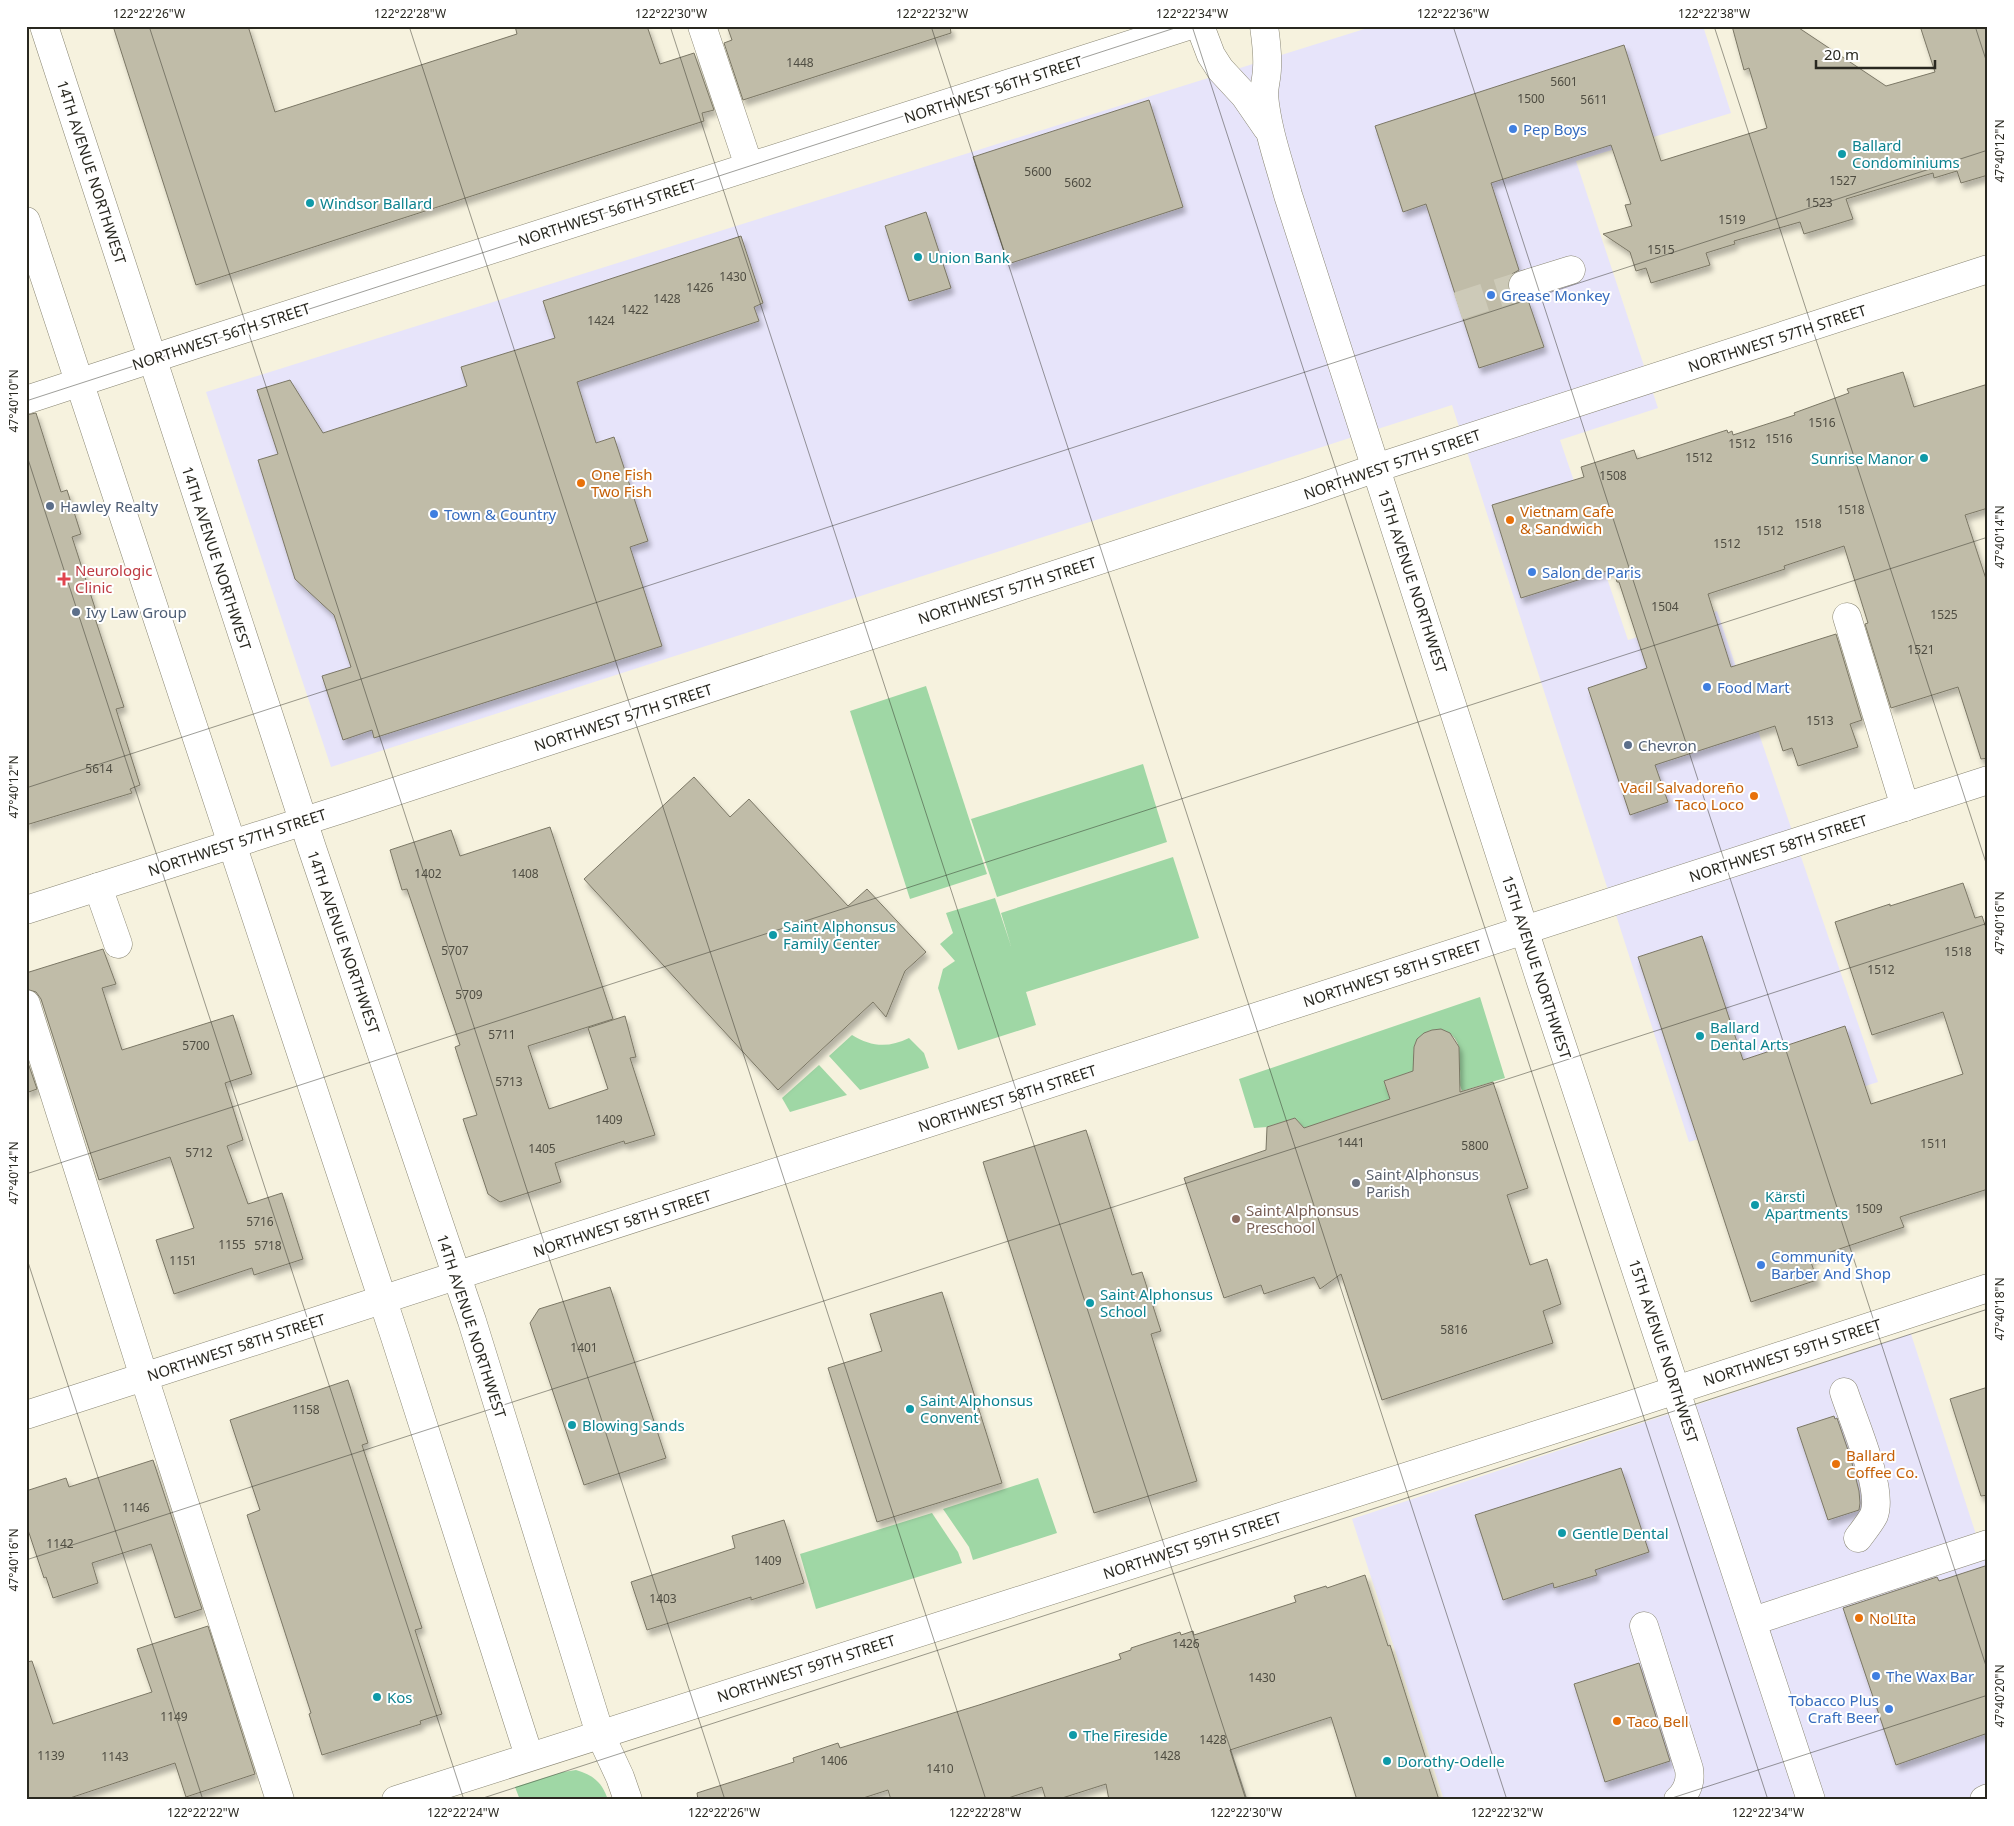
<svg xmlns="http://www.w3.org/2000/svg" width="2014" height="1826" viewBox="0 0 2014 1826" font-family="'Noto Sans',sans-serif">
<defs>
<filter id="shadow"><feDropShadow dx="3" dy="5.5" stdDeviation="2.5" flood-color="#0004"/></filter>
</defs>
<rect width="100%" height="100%" fill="#f6f2de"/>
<!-- commercial -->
<g fill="#e7e4fa">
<path d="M1374,26H1703L1731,113L1576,161L1658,408L1560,440L1628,640L1717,611L1878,1082L1689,1142L1452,405L331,767L206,392Z"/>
<path d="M1911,1334L1982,1553L1988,1552V1800H1444L1352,1519Z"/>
</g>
<!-- green -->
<g fill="#9fd7a5">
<path d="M926,686L987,874L910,899L850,711Z"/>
<path d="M1143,764L1167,842L997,897L971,819Z"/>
<path d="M1173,857L1199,938L1026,992L1036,1025L958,1050L938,988L943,969L955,961L940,944L953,933L946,913L995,898L1011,946L1001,913Z"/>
<path d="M1480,997L1505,1078L1462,1091C1460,1085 1457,1079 1456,1073C1454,1062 1462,1052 1457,1042C1446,1020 1411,1030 1414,1055C1414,1060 1420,1066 1424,1071L1410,1072L1384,1081L1390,1099L1319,1123L1309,1134L1295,1118L1267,1127L1254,1128L1239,1079Z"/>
<path d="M852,1035C871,1047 889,1048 909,1038L924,1053L929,1068L860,1090L829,1056Z"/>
<path d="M819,1065L847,1095L790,1112L782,1098Z"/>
<path d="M1038,1478L1057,1533L973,1560L969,1547L943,1509Z"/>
<path d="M932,1513L958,1552L962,1563L816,1609L800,1554Z"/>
<path d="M576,1770C593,1775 602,1782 608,1800H520L515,1787L563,1772Z"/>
</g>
<!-- building -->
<g fill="#c0bca8" stroke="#7b7765" filter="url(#shadow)">
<path d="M113,26H248L275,112L517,34L515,26H647L660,64L694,53L714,110L702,113L704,121L196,285Z"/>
<path d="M727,26H950L951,33L743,100L724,43L732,40Z"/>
<path d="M1732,26H1796L1886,86L1935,72L1920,26H1988V175L1961,183L1957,171L1934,178L1933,173L1846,199L1853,219L1804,234L1800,222L1734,241L1735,244L1706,253L1710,265L1651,283L1646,268L1636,271L1630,252L1603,234L1632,226L1625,205L1631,204L1611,145L1491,183L1519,270L1512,274L1508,281V290L1513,297L1519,300H1528L1544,347L1479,368L1426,204L1403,212L1375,126L1624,45L1661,161L1767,128L1749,68L1744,70Z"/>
<path d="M1149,100L1183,207L1008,264L973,157Z"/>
<path d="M926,212L951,288L909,301L885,226Z"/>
<path d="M741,236L763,303L754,307L759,321L577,382L596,443L614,437L648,541L630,547L662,646L374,738L372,730L343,740L322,676L351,667L334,615L295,579L258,460L278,454L257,390L290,380L323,433L467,386L461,367L555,338L543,301Z"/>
<path d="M1903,372L1914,407L1988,384V508L1965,515L1988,585V758L1981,759L1958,687L1891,708L1865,624L1868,623L1844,546L1784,566L1785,569L1708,594L1731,667L1836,634L1861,717L1862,720L1850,724L1858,747L1798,766L1792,748L1783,751L1775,726L1655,765L1668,802L1630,815L1588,688L1647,668L1619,582H1617L1613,569L1521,598L1492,505L1584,477L1581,467L1634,450L1637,459L1727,430L1728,433L1732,431L1733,435L1795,415L1794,413L1849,393L1847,389Z"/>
<path d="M36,413L61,492L67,490L81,534L72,537L95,608L92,609L124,707L116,709L140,785L130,789L132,793L26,825V415Z"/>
<path d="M694,777L730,817L749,799L848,906L867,889L926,952L905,971L886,1017L873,1002L778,1090L584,879Z"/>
<path d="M550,827L613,1019L528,1046L549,1109L608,1089L588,1028L625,1016L636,1057L630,1058L655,1135L625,1144L624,1141L555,1163L561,1182L500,1202L488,1194L463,1119L477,1115L455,1047L460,1045L407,889L402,890L390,850L451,830L460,856Z"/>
<path d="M1963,883L1975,918L1982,916L1988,934V1189L1900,1217L1904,1227L1810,1259L1817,1280L1751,1302L1638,957L1702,936L1743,1060L1845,1026L1871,1104L1963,1074L1943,1012L1872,1035L1835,922L1890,904V906Z"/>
<path d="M103,949L116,984L102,988L122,1050L233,1015L252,1074L225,1083L243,1140L227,1146L248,1204L282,1193L303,1259L254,1275L252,1268L174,1294L156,1240L194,1228L170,1157L99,1180L41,999L36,992L26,989V973Z"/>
<path d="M1441,1029L1450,1033L1459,1047L1460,1092L1493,1082L1528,1188L1507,1195L1530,1265L1547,1259L1561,1304L1543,1311L1553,1343L1382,1400L1341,1274L1320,1289L1314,1277L1264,1294L1261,1285L1224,1298L1184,1178L1266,1150L1267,1127L1295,1118L1304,1128L1390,1099L1384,1081L1413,1071L1414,1047L1417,1039L1424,1033L1432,1030Z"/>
<path d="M26,1057L37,1089L26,1093Z"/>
<path d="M1086,1130L1132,1275L1142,1272L1161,1331L1151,1334L1197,1481L1094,1513L983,1162Z"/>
<path d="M610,1287L666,1458L584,1485L530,1323L539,1309Z"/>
<path d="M942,1292L1002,1483L877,1522L828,1368L882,1351L870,1314Z"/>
<path d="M348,1380L368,1443L362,1445L422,1628L415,1630L442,1714L420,1721L421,1724L322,1755L309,1714L311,1713L247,1515L260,1510L230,1420Z"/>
<path d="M1988,1387V1495L1981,1496L1950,1399Z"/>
<path d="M1834,1416L1835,1419L1837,1418L1851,1459L1859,1491L1860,1503L1859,1510L1828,1520L1797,1428Z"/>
<path d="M153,1460L202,1609L175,1618L151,1544L92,1563L98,1583L53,1598L46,1577L44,1578L26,1524V1491L66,1478L69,1487Z"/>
<path d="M1621,1468L1649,1552L1595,1570L1597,1575L1554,1588L1553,1583L1503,1600L1475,1515Z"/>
<path d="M784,1520L804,1583L751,1600V1597L647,1630L631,1582L735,1548L732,1536Z"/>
<path d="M1988,1565V1733L1896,1765L1843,1608L1937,1577L1939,1581Z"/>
<path d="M1365,1575L1388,1646L1390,1645L1439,1800H1357L1331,1717L1230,1750L1246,1800H1109L1106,1784L1056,1800H1046L1042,1787L1002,1800H891L888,1790L857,1800H698L697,1793L794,1762L793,1758L838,1743L840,1748L979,1705L1121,1659L1119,1654L1131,1650V1648L1180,1632L1181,1635L1193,1631L1194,1635L1296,1602L1294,1596L1326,1586L1327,1588Z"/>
<path d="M208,1626L255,1774L186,1797L175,1763L64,1800H26V1662L32,1661L53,1724L152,1692L137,1649Z"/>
<path d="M1639,1663L1670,1761L1605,1782L1574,1684Z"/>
</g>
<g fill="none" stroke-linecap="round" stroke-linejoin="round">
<!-- minor-tunnel -->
<path stroke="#cdcab8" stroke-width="28" stroke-dasharray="28 14" stroke-linecap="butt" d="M1458,306L1523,285"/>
<defs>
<g id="minor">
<path d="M44,26L312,848L472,1321L600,1734L620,1777L628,1800"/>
<path d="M702,26L749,166"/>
<path d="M26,221L395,1337L529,1756"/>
<path d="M1523,285L1571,270"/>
<path d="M26,400L200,343L1188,26"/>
<path d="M1847,617L1905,807"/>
<path d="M98,887L118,944"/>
<path d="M26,910L342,809L1307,492L1376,468L1988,269"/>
<path d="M26,1004L144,1377L280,1800"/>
<path d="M1844,1392C1853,1420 1884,1489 1874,1515C1870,1523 1863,1531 1858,1538"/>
<path d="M26,1415L1988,780"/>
<path d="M1753,1621L1988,1544"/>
<path d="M1644,1626L1689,1769C1691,1781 1688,1791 1678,1800"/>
<path d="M396,1800L1621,1408L1988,1288"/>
<path d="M1984,1800L1988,1798"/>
</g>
<g id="major">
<path d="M1200,26L1211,55L1220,69L1245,96L1267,128"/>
<path d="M1264,26C1266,40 1268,54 1267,68C1267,77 1264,86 1264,95C1267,130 1279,162 1288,195L1540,979L1811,1800"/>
</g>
</defs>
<!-- minor casing -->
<use href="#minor" stroke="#898673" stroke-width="29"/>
<!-- major casing -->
<use href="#major" stroke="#898673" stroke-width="29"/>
<!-- minor -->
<use href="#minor" stroke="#fff" stroke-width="28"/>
<!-- major -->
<use href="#major" stroke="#fff" stroke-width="28"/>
</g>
<!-- ticks -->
<path fill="none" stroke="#292820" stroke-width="1" stroke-opacity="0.45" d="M149,26L725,1800M409,26L986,1800M670,26L1247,1800M931,26L1507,1800M1192,26L1768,1800M1453,26L1988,1672M1714,26L1988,869M1975,26L1988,66M26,401L1181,26M26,453L464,1800M26,788L1988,150M26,1174L1988,537M26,1256L203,1800M26,1560L1988,923M477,1800L1988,1309M1666,1800L1988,1695"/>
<!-- markers -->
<g fill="#3f7fe0" stroke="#fff" stroke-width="2">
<circle cx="1513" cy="129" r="5"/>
<circle cx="1491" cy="295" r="5"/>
<circle cx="434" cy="514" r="5"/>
<circle cx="1532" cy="572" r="5"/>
<circle cx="1707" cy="687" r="5"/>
<circle cx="1761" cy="1265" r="5"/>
<circle cx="1876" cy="1676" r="5"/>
<circle cx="1889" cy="1709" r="5"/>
</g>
<g fill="#0f9aa8" stroke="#fff" stroke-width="2">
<circle cx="1842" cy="154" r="5"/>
<circle cx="310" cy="203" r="5"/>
<circle cx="918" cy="257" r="5"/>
<circle cx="1924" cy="458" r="5"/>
<circle cx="773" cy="935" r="5"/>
<circle cx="1700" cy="1036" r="5"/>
<circle cx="1755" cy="1205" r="5"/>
<circle cx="1090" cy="1303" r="5"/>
<circle cx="910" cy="1409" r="5"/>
<circle cx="572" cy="1425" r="5"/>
<circle cx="1562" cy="1533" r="5"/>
<circle cx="377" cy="1697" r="5"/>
<circle cx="1073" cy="1735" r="5"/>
<circle cx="1387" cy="1761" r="5"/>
</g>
<g fill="#e8710a" stroke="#fff" stroke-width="2">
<circle cx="581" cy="483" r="5"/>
<circle cx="1510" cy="520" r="5"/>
<circle cx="1754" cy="796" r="5"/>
<circle cx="1836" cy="1464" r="5"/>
<circle cx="1859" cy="1618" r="5"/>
<circle cx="1617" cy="1721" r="5"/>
</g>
<g fill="#5c6f8a" stroke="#fff" stroke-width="2">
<circle cx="50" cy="506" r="5"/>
<circle cx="76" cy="612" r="5"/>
<circle cx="1628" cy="745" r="5"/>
</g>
<path fill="#e0444e" stroke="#fff" stroke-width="2" d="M61.5 571.5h5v5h5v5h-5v5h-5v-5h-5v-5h5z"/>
<circle fill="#6b7280" stroke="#fff" stroke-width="2" cx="1356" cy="1183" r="5"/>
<circle fill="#8d6e63" stroke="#fff" stroke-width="2" cx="1236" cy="1219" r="5"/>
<g text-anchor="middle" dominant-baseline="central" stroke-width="4" stroke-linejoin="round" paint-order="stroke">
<!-- number labels -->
<g font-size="12" fill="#4f4d42">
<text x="800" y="62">1448</text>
<text x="1564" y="81">5601</text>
<text x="1531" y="98">1500</text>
<text x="1594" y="99">5611</text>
<text x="1038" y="171">5600</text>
<text x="1843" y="180">1527</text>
<text x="1078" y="182">5602</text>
<text x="1819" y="202">1523</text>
<text x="1732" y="219">1519</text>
<text x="1661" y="249">1515</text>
<text x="733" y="276">1430</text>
<text x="700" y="287">1426</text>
<text x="667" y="298">1428</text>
<text x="635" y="309">1422</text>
<text x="601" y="320">1424</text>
<text x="1822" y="422">1516</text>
<text x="1779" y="438">1516</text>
<text x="1742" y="443">1512</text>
<text x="1699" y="457">1512</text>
<text x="1613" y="475">1508</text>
<text x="1851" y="509">1518</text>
<text x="1808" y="523">1518</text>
<text x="1770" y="530">1512</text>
<text x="1727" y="543">1512</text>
<text x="1665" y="606">1504</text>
<text x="1944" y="614">1525</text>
<text x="1921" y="649">1521</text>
<text x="1820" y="720">1513</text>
<text x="99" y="768">5614</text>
<text x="428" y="873">1402</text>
<text x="525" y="873">1408</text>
<text x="455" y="950">5707</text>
<text x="1958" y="951">1518</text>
<text x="1881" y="969">1512</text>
<text x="469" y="994">5709</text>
<text x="502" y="1034">5711</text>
<text x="196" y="1045">5700</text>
<text x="509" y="1081">5713</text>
<text x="609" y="1119">1409</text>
<text x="1351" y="1142">1441</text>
<text x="1934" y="1143">1511</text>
<text x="1475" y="1145">5800</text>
<text x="542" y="1148">1405</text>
<text x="199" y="1152">5712</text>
<text x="1869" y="1208">1509</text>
<text x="260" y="1221">5716</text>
<text x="232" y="1244">1155</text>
<text x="268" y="1245">5718</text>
<text x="183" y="1260">1151</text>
<text x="1454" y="1329">5816</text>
<text x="584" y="1347">1401</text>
<text x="306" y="1409">1158</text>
<text x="136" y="1507">1146</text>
<text x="60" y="1543">1142</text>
<text x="768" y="1560">1409</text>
<text x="663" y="1598">1403</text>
<text x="1186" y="1643">1426</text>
<text x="1262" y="1677">1430</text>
<text x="174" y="1716">1149</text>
<text x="1213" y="1739">1428</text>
<text x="51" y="1755">1139</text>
<text x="1167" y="1755">1428</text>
<text x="115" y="1756">1143</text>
<text x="834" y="1760">1406</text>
<text x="940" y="1768">1410</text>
</g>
<!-- street labels -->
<g font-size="15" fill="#292820" stroke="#fff">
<text transform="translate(993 89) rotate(-18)">NORTHWEST 56TH STREET</text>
<text transform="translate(92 172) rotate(72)">14TH AVENUE NORTHWEST</text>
<text transform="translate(607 212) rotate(-18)">NORTHWEST 56TH STREET</text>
<text transform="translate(221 336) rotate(-18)">NORTHWEST 56TH STREET</text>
<text transform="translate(1777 338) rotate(-18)">NORTHWEST 57TH STREET</text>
<text transform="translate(1392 464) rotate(-19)">NORTHWEST 57TH STREET</text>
<text transform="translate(217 558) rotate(72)">14TH AVENUE NORTHWEST</text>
<text transform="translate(1413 581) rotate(72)">15TH AVENUE NORTHWEST</text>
<text transform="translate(1007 590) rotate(-18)">NORTHWEST 57TH STREET</text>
<text transform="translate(623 717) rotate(-18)">NORTHWEST 57TH STREET</text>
<text transform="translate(237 842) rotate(-18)">NORTHWEST 57TH STREET</text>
<text transform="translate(1778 848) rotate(-18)">NORTHWEST 58TH STREET</text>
<text transform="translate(344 942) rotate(71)">14TH AVENUE NORTHWEST</text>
<text transform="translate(1537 967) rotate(72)">15TH AVENUE NORTHWEST</text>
<text transform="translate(1392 973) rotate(-18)">NORTHWEST 58TH STREET</text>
<text transform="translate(1007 1098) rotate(-18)">NORTHWEST 58TH STREET</text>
<text transform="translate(622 1223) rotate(-18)">NORTHWEST 58TH STREET</text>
<text transform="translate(472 1326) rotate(72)">14TH AVENUE NORTHWEST</text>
<text transform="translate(236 1347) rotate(-18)">NORTHWEST 58TH STREET</text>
<text transform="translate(1664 1351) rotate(72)">15TH AVENUE NORTHWEST</text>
<text transform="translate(1792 1352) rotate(-18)">NORTHWEST 59TH STREET</text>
<text transform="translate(1192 1545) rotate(-18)">NORTHWEST 59TH STREET</text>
<text transform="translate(806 1668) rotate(-18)">NORTHWEST 59TH STREET</text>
</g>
<!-- shop labels -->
<g font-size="15" fill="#366cbe" stroke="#fff" text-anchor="start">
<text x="1523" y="129">Pep Boys</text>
<text x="1501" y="295">Grease Monkey</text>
<text x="444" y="514">Town &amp; Country</text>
<text x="1542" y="572">Salon de Paris</text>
<text x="1717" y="687">Food Mart</text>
<text x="1771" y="1256">Community<tspan x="1771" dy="17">Barber And Shop</tspan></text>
<text x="1886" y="1676">The Wax Bar</text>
<text x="1879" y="1700" text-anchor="end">Tobacco Plus<tspan x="1879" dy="17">Craft Beer</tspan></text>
</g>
<!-- culture labels -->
<g font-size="15" fill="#0d838f" stroke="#fff" text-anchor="start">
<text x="1852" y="145">Ballard<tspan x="1852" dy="17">Condominiums</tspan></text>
<text x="320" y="203">Windsor Ballard</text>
<text x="928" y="257">Union Bank</text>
<text x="1914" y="458" text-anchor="end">Sunrise Manor</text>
<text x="783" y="926">Saint Alphonsus<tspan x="783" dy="17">Family Center</tspan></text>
<text x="1710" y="1027">Ballard<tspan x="1710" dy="17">Dental Arts</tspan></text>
<text x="1765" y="1196">Kärsti<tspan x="1765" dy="17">Apartments</tspan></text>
<text x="1100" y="1294">Saint Alphonsus<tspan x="1100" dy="17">School</tspan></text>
<text x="920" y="1400">Saint Alphonsus<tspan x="920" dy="17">Convent</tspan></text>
<text x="582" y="1425">Blowing Sands</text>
<text x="1572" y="1533">Gentle Dental</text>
<text x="387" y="1697">Kos</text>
<text x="1083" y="1735">The Fireside</text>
<text x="1397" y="1761">Dorothy-Odelle</text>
</g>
<!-- food labels -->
<g font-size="15" fill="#c56008" stroke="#fff" text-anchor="start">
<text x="591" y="474">One Fish<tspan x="591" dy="17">Two Fish</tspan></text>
<text x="1520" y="511">Vietnam Cafe<tspan x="1520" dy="17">&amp; Sandwich</tspan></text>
<text x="1744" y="787" text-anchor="end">Vacil Salvadoreño<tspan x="1744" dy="17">Taco Loco</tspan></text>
<text x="1846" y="1455">Ballard<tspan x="1846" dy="17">Coffee Co.</tspan></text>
<text x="1869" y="1618">NoLIta</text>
<text x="1627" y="1721">Taco Bell</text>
</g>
<!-- service labels -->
<g font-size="15" fill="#4e5e75" stroke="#fff" text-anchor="start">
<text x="60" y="506">Hawley Realty</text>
<text x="86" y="612">Ivy Law Group</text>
<text x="1638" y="745">Chevron</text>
</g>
<!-- health labels -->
<g font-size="15" fill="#be3a42" stroke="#fff" text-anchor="start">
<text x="75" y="570">Neurologic<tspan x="75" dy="17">Clinic</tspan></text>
</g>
<!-- worship labels -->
<g font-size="15" fill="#5b616d" stroke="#fff" text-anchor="start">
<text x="1366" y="1174">Saint Alphonsus<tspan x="1366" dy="17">Parish</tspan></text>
</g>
<!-- education labels -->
<g font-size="15" fill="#785e54" stroke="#fff" text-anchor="start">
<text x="1246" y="1210">Saint Alphonsus<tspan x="1246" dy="17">Preschool</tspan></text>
</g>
</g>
<!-- border -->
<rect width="2014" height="1826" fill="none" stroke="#ffffff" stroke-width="55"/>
<!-- scale -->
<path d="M1816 60v8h119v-8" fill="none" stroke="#292820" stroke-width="2.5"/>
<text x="1824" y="60" font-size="15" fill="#292820" stroke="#ffffff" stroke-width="4" paint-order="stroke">20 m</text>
<rect x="28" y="28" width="1958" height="1770" fill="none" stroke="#292820" stroke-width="2"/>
<g font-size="12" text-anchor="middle" fill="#292820">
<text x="149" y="18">122°22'26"W</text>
<text x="410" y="18">122°22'28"W</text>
<text x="671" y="18">122°22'30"W</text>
<text x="932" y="18">122°22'32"W</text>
<text x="1192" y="18">122°22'34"W</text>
<text x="1453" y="18">122°22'36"W</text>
<text x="1714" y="18">122°22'38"W</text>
<text transform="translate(2000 151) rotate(-90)" y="4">47°40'12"N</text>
<text transform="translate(14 401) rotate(-90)" y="4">47°40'10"N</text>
<text transform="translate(2000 537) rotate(-90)" y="4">47°40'14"N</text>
<text transform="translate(14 787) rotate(-90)" y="4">47°40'12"N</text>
<text transform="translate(2000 923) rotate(-90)" y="4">47°40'16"N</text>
<text transform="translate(14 1173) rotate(-90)" y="4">47°40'14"N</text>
<text transform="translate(2000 1309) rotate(-90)" y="4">47°40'18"N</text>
<text transform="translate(14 1560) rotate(-90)" y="4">47°40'16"N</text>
<text transform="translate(2000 1696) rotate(-90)" y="4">47°40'20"N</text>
<text x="203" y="1817">122°22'22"W</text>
<text x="463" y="1817">122°22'24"W</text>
<text x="724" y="1817">122°22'26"W</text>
<text x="985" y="1817">122°22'28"W</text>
<text x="1246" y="1817">122°22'30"W</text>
<text x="1507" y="1817">122°22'32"W</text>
<text x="1768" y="1817">122°22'34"W</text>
</g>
</svg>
